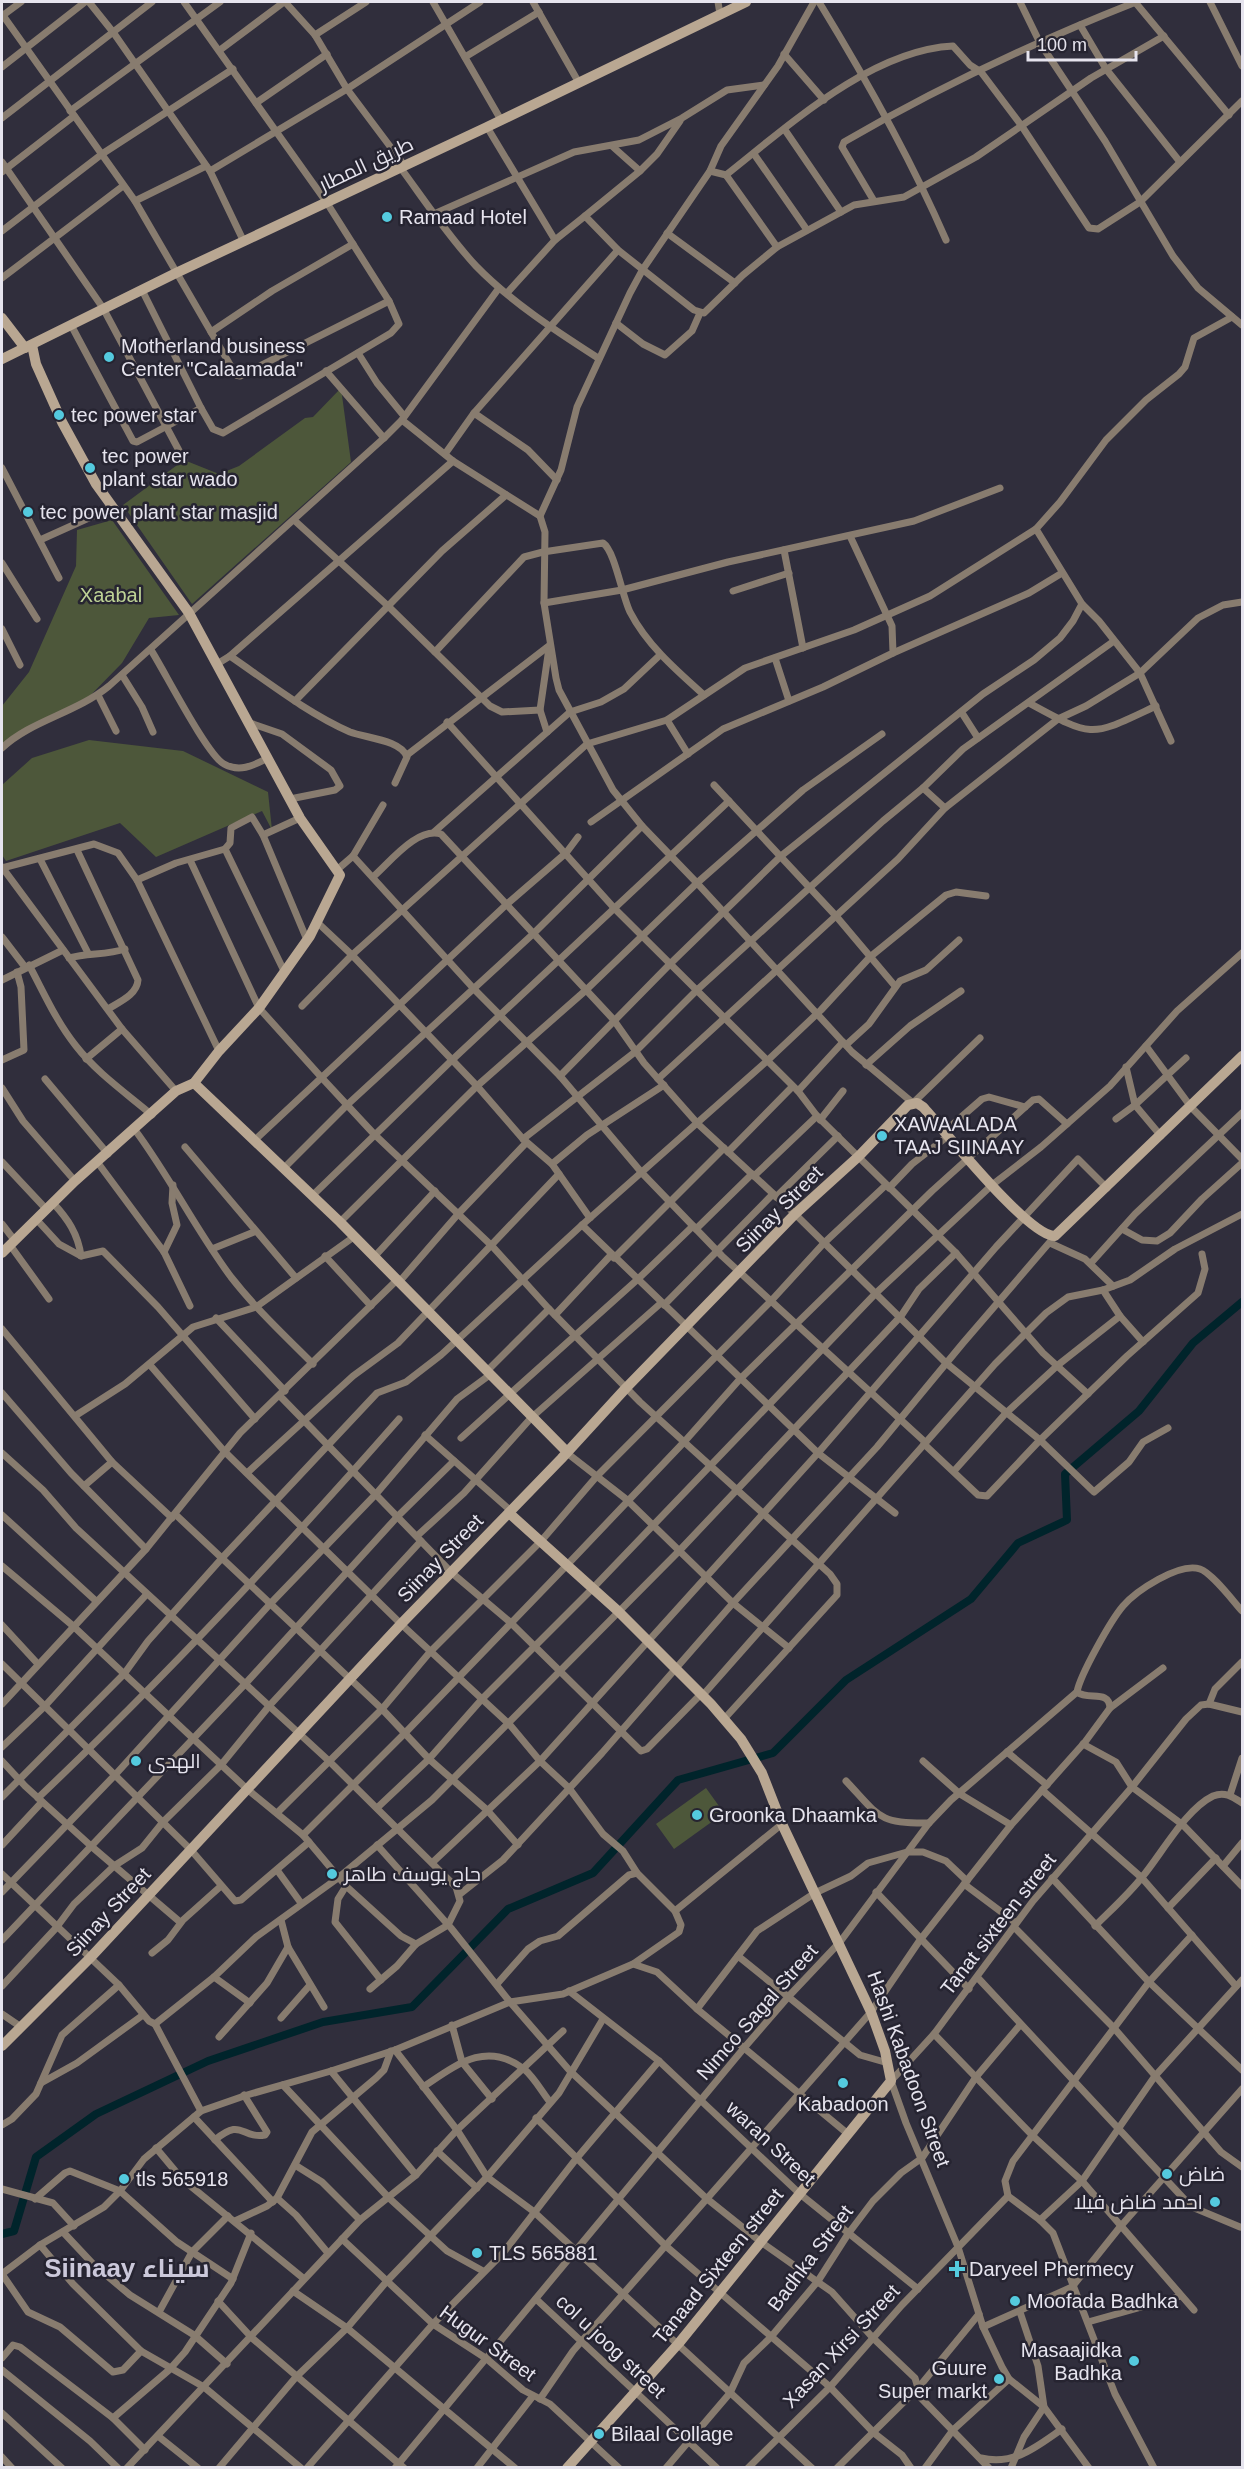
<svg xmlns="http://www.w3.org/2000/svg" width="1244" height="2469" viewBox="0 0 1244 2469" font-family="Helvetica,Cairo,sans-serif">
<rect width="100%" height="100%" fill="#302e3c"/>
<!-- green -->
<g fill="#4d573a">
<path d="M341,388L351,462L192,604L123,505L184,460L219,474L239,466L305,418L313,417Z"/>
<path d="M112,520L179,615L149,618L122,663L81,705L2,746V706L29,672L76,566L77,530Z"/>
<path d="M89,740L183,751L268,792L272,830L262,811L156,857L120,823L6,861L2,855V785L32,758Z"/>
<path d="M706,1788L724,1813L674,1849L656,1824Z"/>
</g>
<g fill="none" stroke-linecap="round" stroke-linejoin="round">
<!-- canal -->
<path stroke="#00242b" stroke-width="8" d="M2,2234L14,2231L36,2157L96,2114L208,2061L323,2022L412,2007L508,1909L593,1873L678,1780L773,1753L846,1680L971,1599L1018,1543L1067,1520L1065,1474L1139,1411L1193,1343L1242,1302"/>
<!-- street -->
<g stroke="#887c6f" stroke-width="7">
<path d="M89,2L113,32L210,171L244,242"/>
<path d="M285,2L315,35L347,89L404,165"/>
<path d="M433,2L501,120"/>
<path d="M533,2L579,83"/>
<path d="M718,2L720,14"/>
<path d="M814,2L778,66L721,146L710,171L643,269L630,293L577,407L561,470L540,516L545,532L544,603L556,678L559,690L613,790L642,826L697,883L852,1052L913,1103L980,1038"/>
<path d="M819,2C866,79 910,157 946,240"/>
<path d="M1020,2L1040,43L1105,141L1173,256L1198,288L1242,325"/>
<path d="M1135,2L1229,115"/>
<path d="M1210,2L1242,66"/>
<path d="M2,14L135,201L236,375L240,376L389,301"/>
<path d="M2,16L21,2"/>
<path d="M1080,25L1106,69L1180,162"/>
<path d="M315,35L366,2"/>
<path d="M220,50L284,2"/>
<path d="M784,54L824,100"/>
<path d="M465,57L539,12"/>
<path d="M2,67L85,2"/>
<path d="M256,103L327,54"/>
<path d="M70,111L220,2"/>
<path d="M2,118L152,2"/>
<path d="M487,127L555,240"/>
<path d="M785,130L841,212"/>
<path d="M612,146L640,171"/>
<path d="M754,154L807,230"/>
<path d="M2,162L103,308L184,460"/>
<path d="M400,167C425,201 448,236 476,266C511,302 556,331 598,358"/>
<path d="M210,171L347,89L480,2"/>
<path d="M710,171L726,175L777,247"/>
<path d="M2,172L74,116"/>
<path d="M726,175C788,126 871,50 953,46L970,65L981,72L1021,125L1089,228L1098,229L1140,202L1242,101"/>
<path d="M135,201L206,166"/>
<path d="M874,201L842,147L844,142C937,88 1037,41 1136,2"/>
<path d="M434,214L574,152L639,140L682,118L727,90L764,85"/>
<path d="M585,216L640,171L657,154L680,121"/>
<path d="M2,231L102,154L233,69"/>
<path d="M667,233L735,283"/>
<path d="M2,278L123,186"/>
<path d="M142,290L201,408L213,429L223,433L391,333L399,324L389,301L327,203L184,2"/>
<path d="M507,293L555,240L585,216L618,250L694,310L704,313L743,275L777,247L854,205L904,197L976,157L1091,78L1164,36"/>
<path d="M616,323L643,344L665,355L692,331L700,313"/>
<path d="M71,325L133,441L137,442L201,408"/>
<path d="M211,332L272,291L353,244"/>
<path d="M358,353L377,383L404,416"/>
<path d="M326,371L384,438"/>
<path d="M474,413L528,450L557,480"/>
<path d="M402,420L453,461L540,516"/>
<path d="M445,454L474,413L618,250"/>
<path d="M2,468L59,578"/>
<path d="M294,520L387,605L490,706L502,712L540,710"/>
<path d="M1036,529L1082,604L1099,621L1140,673L1171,741"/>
<path d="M40,540L111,508"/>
<path d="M784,550L803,648"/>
<path d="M2,563L37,619"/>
<path d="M733,591L789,573"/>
<path d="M544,603L622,590L728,562L914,521L1000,488"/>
<path d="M2,629L20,665"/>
<path d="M151,650C165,672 207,755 224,764C240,773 254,765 268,758"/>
<path d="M435,652L524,557L543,552L603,543C615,551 622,596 630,612C647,645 676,670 704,695"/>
<path d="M893,653L1029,593L1062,573"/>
<path d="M230,656L453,461"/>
<path d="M775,658L789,701"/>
<path d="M217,664L230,656C268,682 307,713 350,732C366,738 401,740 407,757L395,783"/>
<path d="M122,675L142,707L153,732"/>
<path d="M98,695L116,731"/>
<path d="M295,701L442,551L506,495"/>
<path d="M1029,703C1095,739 1090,737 1156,706"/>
<path d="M962,713L978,738"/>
<path d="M667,720L688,754"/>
<path d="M447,722L615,909L798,1091L817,1116L956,1253L1043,1353L1088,1394"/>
<path d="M250,723L282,734L331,770L340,786L335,790L290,799"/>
<path d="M547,732L540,710L549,648"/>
<path d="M2,748C30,721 76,713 109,686L384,438L402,420L499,288"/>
<path d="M407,755L550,645"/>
<path d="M714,785L836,916L895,986"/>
<path d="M923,788L945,808"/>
<path d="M591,822L723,729L823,687L893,653L892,626L850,536"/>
<path d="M434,832L570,712L601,702L624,689L660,655"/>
<path d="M263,835L307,940"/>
<path d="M225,849L285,973"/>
<path d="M77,850L138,980C137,995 119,1002 108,1009"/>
<path d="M353,856L383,805"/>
<path d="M40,859L88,953"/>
<path d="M190,860L259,1008L322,1078L374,1134L492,1246L549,1309L640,1402L830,1574L837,1584V1595L725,1718"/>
<path d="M2,867L122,1029L176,1091"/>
<path d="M2,868L94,844L118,853L137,880L219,1051"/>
<path d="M338,869L353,856L474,989L560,1076L642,1173L722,1256L925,1442"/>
<path d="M374,876C391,861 417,827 441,834L613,1019L644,1063L698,1124L795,1214L946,1363L1040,1440L1094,1492L1129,1462L1143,1442L1168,1428"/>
<path d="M137,880L176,863L225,849L230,843L231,828L252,817L263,835L300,818"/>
<path d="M318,923L352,955L477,1086L523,1139L552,1164L590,1218"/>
<path d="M2,937L25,967"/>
<path d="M69,958C88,953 107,955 125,949"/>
<path d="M29,965C44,993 56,1021 76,1046C97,1073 126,1093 152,1115"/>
<path d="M2,980L63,950"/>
<path d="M302,1006L352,955L587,744L667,720L745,668L854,630L930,596L1036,529L1060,502L1106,440L1146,400L1179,374L1185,367L1194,338L1232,317"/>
<path d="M846,1045L869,1024L900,981L926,970L959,940"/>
<path d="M1146,1046L1191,1107L1242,1159"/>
<path d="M86,1059L122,1029"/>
<path d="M2,1060L24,1050L21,987L17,972"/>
<path d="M866,1065L910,1026L961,991"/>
<path d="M1126,1067L1135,1105L1161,1136"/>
<path d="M560,1076L671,963L781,856L983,694L1034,660L1060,638L1073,621L1082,604"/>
<path d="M45,1079L108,1154"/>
<path d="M658,1079L898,859L945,808L1058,719L1086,706L1140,673L1198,618L1223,605L1242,602"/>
<path d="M2,1088L23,1121L75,1181"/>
<path d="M798,1091L843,1042"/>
<path d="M1116,1119L1135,1105L1186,1058"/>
<path d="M820,1120L843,1091"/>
<path d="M135,1130C170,1177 196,1230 231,1277C256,1309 285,1336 313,1364"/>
<path d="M944,1132L982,1099L989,1097L1025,1107"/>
<path d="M256,1139L507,904L566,853L578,837"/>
<path d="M523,1139L635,1052L697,990L883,821L923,788L963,749L1114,641"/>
<path d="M185,1147L296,1278"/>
<path d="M728,1152L792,1087"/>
<path d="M2,1162L47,1210"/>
<path d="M98,1163L164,1252L190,1306"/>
<path d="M552,1164L587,1135L664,1085"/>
<path d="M285,1167L347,1105L533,934L642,826"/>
<path d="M754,1176L817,1116"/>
<path d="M889,1188L912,1164L948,1136"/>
<path d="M313,1195L451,1061L729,801"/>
<path d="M776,1197L838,1136"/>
<path d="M53,1203C68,1219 78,1234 81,1256"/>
<path d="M37,1220L59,1244L81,1256L103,1251L158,1307L255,1419"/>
<path d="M340,1222L477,1086L585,991L697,883L803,790L882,734"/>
<path d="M2,1224L15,1241"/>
<path d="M582,1225L818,1453L996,1247L1078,1159L1107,1188"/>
<path d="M696,1229L752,1174"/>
<path d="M1122,1229L1142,1240L1157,1241L1170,1233L1202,1199L1242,1163"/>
<path d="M1050,1243L1085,1259L1113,1286"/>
<path d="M10,1245L49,1299"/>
<path d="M212,1249L254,1232"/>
<path d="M164,1252L177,1225L172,1203L173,1185"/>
<path d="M325,1256L371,1306"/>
<path d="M375,1256L435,1191"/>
<path d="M614,1258L724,1148"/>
<path d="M1091,1263L1135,1214L1242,1113"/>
<path d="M400,1281L459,1213L526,1143"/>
<path d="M664,1305L773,1194"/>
<path d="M555,1315L611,1255"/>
<path d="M1120,1316L1143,1342"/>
<path d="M216,1318L285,1391"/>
<path d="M2,1329L112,1462L172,1518"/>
<path d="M150,1365L224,1451L401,1624L510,1725L540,1761L569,1788L603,1834L623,1851L637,1873L675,1911L681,1925L679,1932L633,1964"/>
<path d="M487,1371L549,1309"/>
<path d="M2,1393L71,1473L146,1549"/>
<path d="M280,1396L452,1573L510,1622L641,1751L647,1749L701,1694"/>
<path d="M75,1416L125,1384L193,1327L256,1307L355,1236"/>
<path d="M425,1435L511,1511"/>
<path d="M461,1438L638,1279L693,1226"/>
<path d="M924,1444L978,1495L987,1496L1040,1440L1127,1356L1198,1293L1205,1269L1202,1254"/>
<path d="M2,1453L43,1490L76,1528L329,1761L456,1887L460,1901L448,1925L416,1944L397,1966L370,1989"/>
<path d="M567,1453L626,1499L733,1603L789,1648"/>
<path d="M954,1471L1006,1413L1058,1365L1120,1316L1103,1290"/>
<path d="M247,1473L353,1376L398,1343L559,1174"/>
<path d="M84,1486L112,1462"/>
<path d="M175,1514L382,1709L429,1759L487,1810L518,1845"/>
<path d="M2,1515L96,1601"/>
<path d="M417,1536L464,1493L531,1418L661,1303"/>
<path d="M2,1566L72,1625L247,1789L303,1835L346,1886L401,1936L416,1944"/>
<path d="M2,1625L37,1663"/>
<path d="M2,1664L191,1850L235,1901L241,1900L309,1842"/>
<path d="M703,1695L995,1364L1046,1313L1068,1297L1103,1290L1130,1280L1175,1249L1242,1214"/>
<path d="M2,1704L146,1549L240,1433L398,1279"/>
<path d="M1209,1704L1215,1689L1242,1662"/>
<path d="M1110,1708L1163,1668"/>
<path d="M1083,1744L1116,1762L1132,1787L1183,1825L1242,1886"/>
<path d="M2,1747L44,1707L146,1595"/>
<path d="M1007,1752L1047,1785"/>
<path d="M2,1761L25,1786L91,1846L180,1922"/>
<path d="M923,1761L960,1794L1011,1825"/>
<path d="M846,1781C879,1816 878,1824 929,1823"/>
<path d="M1042,1790L1142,1878L1236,1986"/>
<path d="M1230,1795L1242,1758"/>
<path d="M2,1797L124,1674L148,1641L223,1557L377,1393L406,1382L441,1355L582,1225L767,1061L821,1010L870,957L919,917L946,895L956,892L986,896"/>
<path d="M38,1798C164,1678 284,1550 399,1419"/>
<path d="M377,1808L429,1759L482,1699L593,1588L876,1293L992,1185L1041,1147L1110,1086L1177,1011L1242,953"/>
<path d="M277,1813L382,1709L430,1652L542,1540L597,1476L771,1301L824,1243L886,1185"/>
<path d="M303,1835L405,1733L568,1564L685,1441L740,1379L932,1191L1033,1100L1039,1099L1067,1124"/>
<path d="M2,1845L42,1802"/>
<path d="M377,1845L451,1928L510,2002L570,2071L706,2198L761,2242L832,2292L873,2338L915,2378L921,2398L989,2468"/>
<path d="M433,1862L540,1761L818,1453L895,1513"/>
<path d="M1223,1866L1242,1843"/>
<path d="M277,1870L301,1903"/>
<path d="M2,1874L119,1985L149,2021L155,2024L214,1977L256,1937L338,1878L432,1800L680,1550L901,1316L919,1289L956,1253"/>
<path d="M1052,1878L1149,1982L1242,2070"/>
<path d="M964,1884L1016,1923"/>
<path d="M346,1886L338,1899L335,1922L381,1980"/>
<path d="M2,1892L115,1775L271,1603L376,1494L457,1399L491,1374"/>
<path d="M876,1892L969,1989"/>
<path d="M460,1894L503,1860L602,1753L733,1603L877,1447L963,1343L1055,1236"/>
<path d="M1168,1908L1216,1858"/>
<path d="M675,1911L782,1824"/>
<path d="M281,1920L288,1947L324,2007"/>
<path d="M1095,1926C1111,1910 1129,1894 1143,1876C1162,1853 1186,1809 1213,1796C1225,1791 1233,1797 1242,1803"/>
<path d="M1014,1927L1114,2028L1221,2152L1242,2167"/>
<path d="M2,1940L246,1683L398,1516L454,1461"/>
<path d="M152,1953L168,1940L183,1920L221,1886"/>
<path d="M738,1956L860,2055L888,2063"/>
<path d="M214,1977L250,2003"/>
<path d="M978,1978L1185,2200L1192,2207L1240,2227"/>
<path d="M497,1984L528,1949L540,1941L558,1936L629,1875L637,1873"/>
<path d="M2,1986L56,1928L74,1904L114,1866L142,1848L163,1822L221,1765L270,1705L421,1541"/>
<path d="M569,1991L659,2061L800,2194L918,2289"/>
<path d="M697,2009L757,1931L815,1893L851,1876L868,1863L907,1852H923L946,1861L967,1881"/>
<path d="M2,2014L21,2027"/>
<path d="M281,2018L310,1985"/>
<path d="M155,2024L201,2111"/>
<path d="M452,2025L462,2062L492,2099"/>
<path d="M934,2034L1033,2136L1082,2181L1194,2310"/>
<path d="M219,2037L267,1983L288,1947"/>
<path d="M395,2050L457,2130L487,2177L533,2211L812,2468"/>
<path d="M331,2071L416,2175"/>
<path d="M41,2083L77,2063L143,2015"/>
<path d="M283,2085L389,2198L447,2251L483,2271"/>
<path d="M423,2087C456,2065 486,2040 524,2069C534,2077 542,2092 550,2102"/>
<path d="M194,2117L273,2202"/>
<path d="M536,2118L667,2247L830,2387L874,2433L902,2455L911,2468"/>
<path d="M2,2125L12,2119L36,2094L62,2035L119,1985"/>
<path d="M215,2140C242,2117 241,2139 265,2135L267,2132L244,2095"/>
<path d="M156,2148L182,2179L303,2278"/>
<path d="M437,2151L477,2188"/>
<path d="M295,2165L322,2182L360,2220"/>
<path d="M2,2189L53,2203L74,2226"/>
<path d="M277,2198L296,2215L328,2253"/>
<path d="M35,2199L65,2173L70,2171L120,2191L177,2242L233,2279"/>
<path d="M1040,2220L1082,2181L1155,2076L1242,1980"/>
<path d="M235,2221L267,2206L277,2198L312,2132L376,2078L384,2070L391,2051"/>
<path d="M63,2232L93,2264L130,2295L194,2335L227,2364"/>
<path d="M342,2239L433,2324L487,2359L523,2390L550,2404L619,2468"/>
<path d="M40,2245L73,2284L141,2351L204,2387L301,2468"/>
<path d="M2,2274L40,2245L104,2207L120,2191L144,2159L201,2111L247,2095L331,2071L395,2050L510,2002L563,1994L633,1964L657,1972L697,2009L848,2134"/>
<path d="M2,2274L28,2312L60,2327L113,2372L123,2370L141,2351"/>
<path d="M293,2291L347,2328L515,2468"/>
<path d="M536,2299L717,2468"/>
<path d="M218,2301L252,2338L404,2468"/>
<path d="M159,2312L192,2252L228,2216"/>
<path d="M1088,2322L1181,2296"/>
<path d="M983,2327L1072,2287L1120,2227L1242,2089"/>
<path d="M2,2358L13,2345L20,2347L113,2418L145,2450"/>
<path d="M2,2370L90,2441L118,2468"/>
<path d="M540,2399L573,2351L871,2012L920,1940L1011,1825L1085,1742L1110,1708C1109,1689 1088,1701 1077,1692C1080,1675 1111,1620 1123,1606C1136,1591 1179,1562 1200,1569C1212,1573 1233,1601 1242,1611"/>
<path d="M2,2413L62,2468"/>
<path d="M113,2418L169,2370L185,2352L231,2283L251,2233"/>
<path d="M158,2436L198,2468"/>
<path d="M2,2457L12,2468"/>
<path d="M981,2458C1014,2466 1036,2447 1062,2429"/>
<path d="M127,2468L360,2220L416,2175L457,2130L563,2031"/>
<path d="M219,2468L296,2377L347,2328L387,2281L487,2177L559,2093L603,2019"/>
<path d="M307,2468L433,2324L503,2253L576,2159L659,2061"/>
<path d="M395,2468L744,2048L789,1996L840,1942L929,1823L951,1800L1077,1692"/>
<path d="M477,2468L533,2396"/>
<path d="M666,2468L730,2393L744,2363L770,2338L818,2281L848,2234L873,2201L901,2173L922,2158L976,2077L1020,2025"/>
<path d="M748,2468L830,2387L902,2305L1008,2196"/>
<path d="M837,2468L919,2387L979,2314"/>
<path d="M925,2468L953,2430L1009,2379"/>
<path d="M1011,2468L1024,2437L1044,2407L1038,2366L1020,2312"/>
<path d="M1089,2468L1044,2407L1009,2379L1002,2367L983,2327L958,2247L906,2123L891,2081L934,2034L1033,1901L1132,1787L1186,1719L1201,1705L1209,1704L1242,1712"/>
<path d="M1154,2468L1115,2394L1053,2233L1040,2220L1008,2196L1005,2181L1013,2161L1149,1982L1192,1935"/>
</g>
<!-- secondary -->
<g stroke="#b9a792" stroke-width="10">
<path d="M2,318L25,348"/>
<path d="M2,359L176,273L487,127L746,2"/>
<path d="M194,1083L340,1222L567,1452"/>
<path d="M2,1253L75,1181L176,1091L194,1083L219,1051L259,1008L310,936L340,875L300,818L189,613L96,484L62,422L36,364L32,345"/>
<path d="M509,1513L618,1611L711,1704L741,1739L762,1773L782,1824L871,2012L885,2051L891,2081L679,2343L567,2468"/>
<path d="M2,2046L90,1958L401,1624L561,1459L626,1388L795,1214L859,1156L908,1105L917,1103L923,1107C945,1131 1028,1236 1055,1236L1242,1056"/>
</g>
</g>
<!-- markers -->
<g fill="#54cade" stroke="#262431" stroke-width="2">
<circle cx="387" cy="217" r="6"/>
<circle cx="109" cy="357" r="6"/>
<circle cx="59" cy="415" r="6"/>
<circle cx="90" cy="468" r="6"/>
<circle cx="28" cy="512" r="6"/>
<circle cx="882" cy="1136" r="6"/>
<circle cx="136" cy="1761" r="6"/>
<circle cx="697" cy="1815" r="6"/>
<circle cx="332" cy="1874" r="6"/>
<circle cx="843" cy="2083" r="6"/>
<circle cx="1167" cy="2174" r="6"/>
<circle cx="124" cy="2179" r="6"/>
<circle cx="1215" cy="2202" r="6"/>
<circle cx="477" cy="2253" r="6"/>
<path d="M954 2260h6v6h6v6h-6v6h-6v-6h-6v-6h6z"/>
<circle cx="1015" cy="2301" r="6"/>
<circle cx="1134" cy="2361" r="6"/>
<circle cx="999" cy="2379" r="6"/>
<circle cx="599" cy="2434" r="6"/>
</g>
<g text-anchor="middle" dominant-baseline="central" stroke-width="5" stroke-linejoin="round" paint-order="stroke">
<!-- street labels -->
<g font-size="20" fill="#e6e4ee" stroke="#262431">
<text transform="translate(366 164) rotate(-25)">طريق المطار</text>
<text transform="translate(779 1209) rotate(-45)">Siinay Street</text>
<text transform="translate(440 1558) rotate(-46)">Siinay Street</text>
<text transform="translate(108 1912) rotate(-47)">Siinay Street</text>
<text transform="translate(998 1924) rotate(-52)">Tanat sixteen street</text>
<text transform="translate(757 2012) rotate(-49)">Nimco Sagal Street</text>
<text transform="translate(909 2069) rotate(70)">Hashi Kabadoon Street</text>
<text transform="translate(771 2143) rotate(43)">waran Street</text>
<text transform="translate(810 2258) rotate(-53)">Badhka Street</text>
<text transform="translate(718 2266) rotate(-51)">Tanaad Sixteen street</text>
<text transform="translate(488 2343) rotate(36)">Hugur Street</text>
<text transform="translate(611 2346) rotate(43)">col u joog street</text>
<text transform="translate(841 2346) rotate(-47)">Xasan Xirsi Street</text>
</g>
<!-- poi labels -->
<g font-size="20" fill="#e6e4ee" stroke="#262431" text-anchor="start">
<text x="399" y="217">Ramaad Hotel</text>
<text x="121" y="346">Motherland business<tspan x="121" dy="23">Center "Calaamada"</tspan></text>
<text x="71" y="415">tec power star</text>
<text x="102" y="456">tec power<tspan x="102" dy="23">plant star wado</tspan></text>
<text x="40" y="512">tec power plant star masjid</text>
<text x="894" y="1124">XAWAALADA<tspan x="894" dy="23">TAAJ SIINAAY</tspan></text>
<text x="148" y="1761">الهدى</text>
<text x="709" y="1815">Groonka Dhaamka</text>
<text x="344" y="1874">حاج يوسف طاهر</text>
<text x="843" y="2104" text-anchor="middle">Kabadoon</text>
<text x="1179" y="2174">ضاض</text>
<text x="136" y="2179">tls 565918</text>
<text x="1203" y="2202" text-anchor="end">احمد ضاض فيلا</text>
<text x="489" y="2253">TLS 565881</text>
<text x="969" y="2269">Daryeel Phermecy</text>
<text x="1027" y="2301">Moofada Badhka</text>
<text x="1122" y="2350" text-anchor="end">Masaajidka<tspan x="1122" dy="23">Badhka</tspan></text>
<text x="987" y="2368" text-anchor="end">Guure<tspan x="987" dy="23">Super markt</tspan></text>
<text x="611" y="2434">Bilaal Collage</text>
</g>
<!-- park labels -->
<g font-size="20" fill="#bdd295" stroke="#262431">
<text x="111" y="595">Xaabal</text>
</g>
<!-- district labels -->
<g font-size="26" font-weight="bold" fill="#cbc8da" stroke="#262431">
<text x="127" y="2268">Siinaay سيناء</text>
</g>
</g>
<!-- border -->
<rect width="1244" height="2469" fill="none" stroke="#e6e4ee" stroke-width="6"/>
<!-- scale -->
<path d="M1028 51v9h108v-9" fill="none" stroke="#e6e4ee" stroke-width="3"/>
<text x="1037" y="51" font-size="18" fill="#e6e4ee" stroke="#262431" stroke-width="4.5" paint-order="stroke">100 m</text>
</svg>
